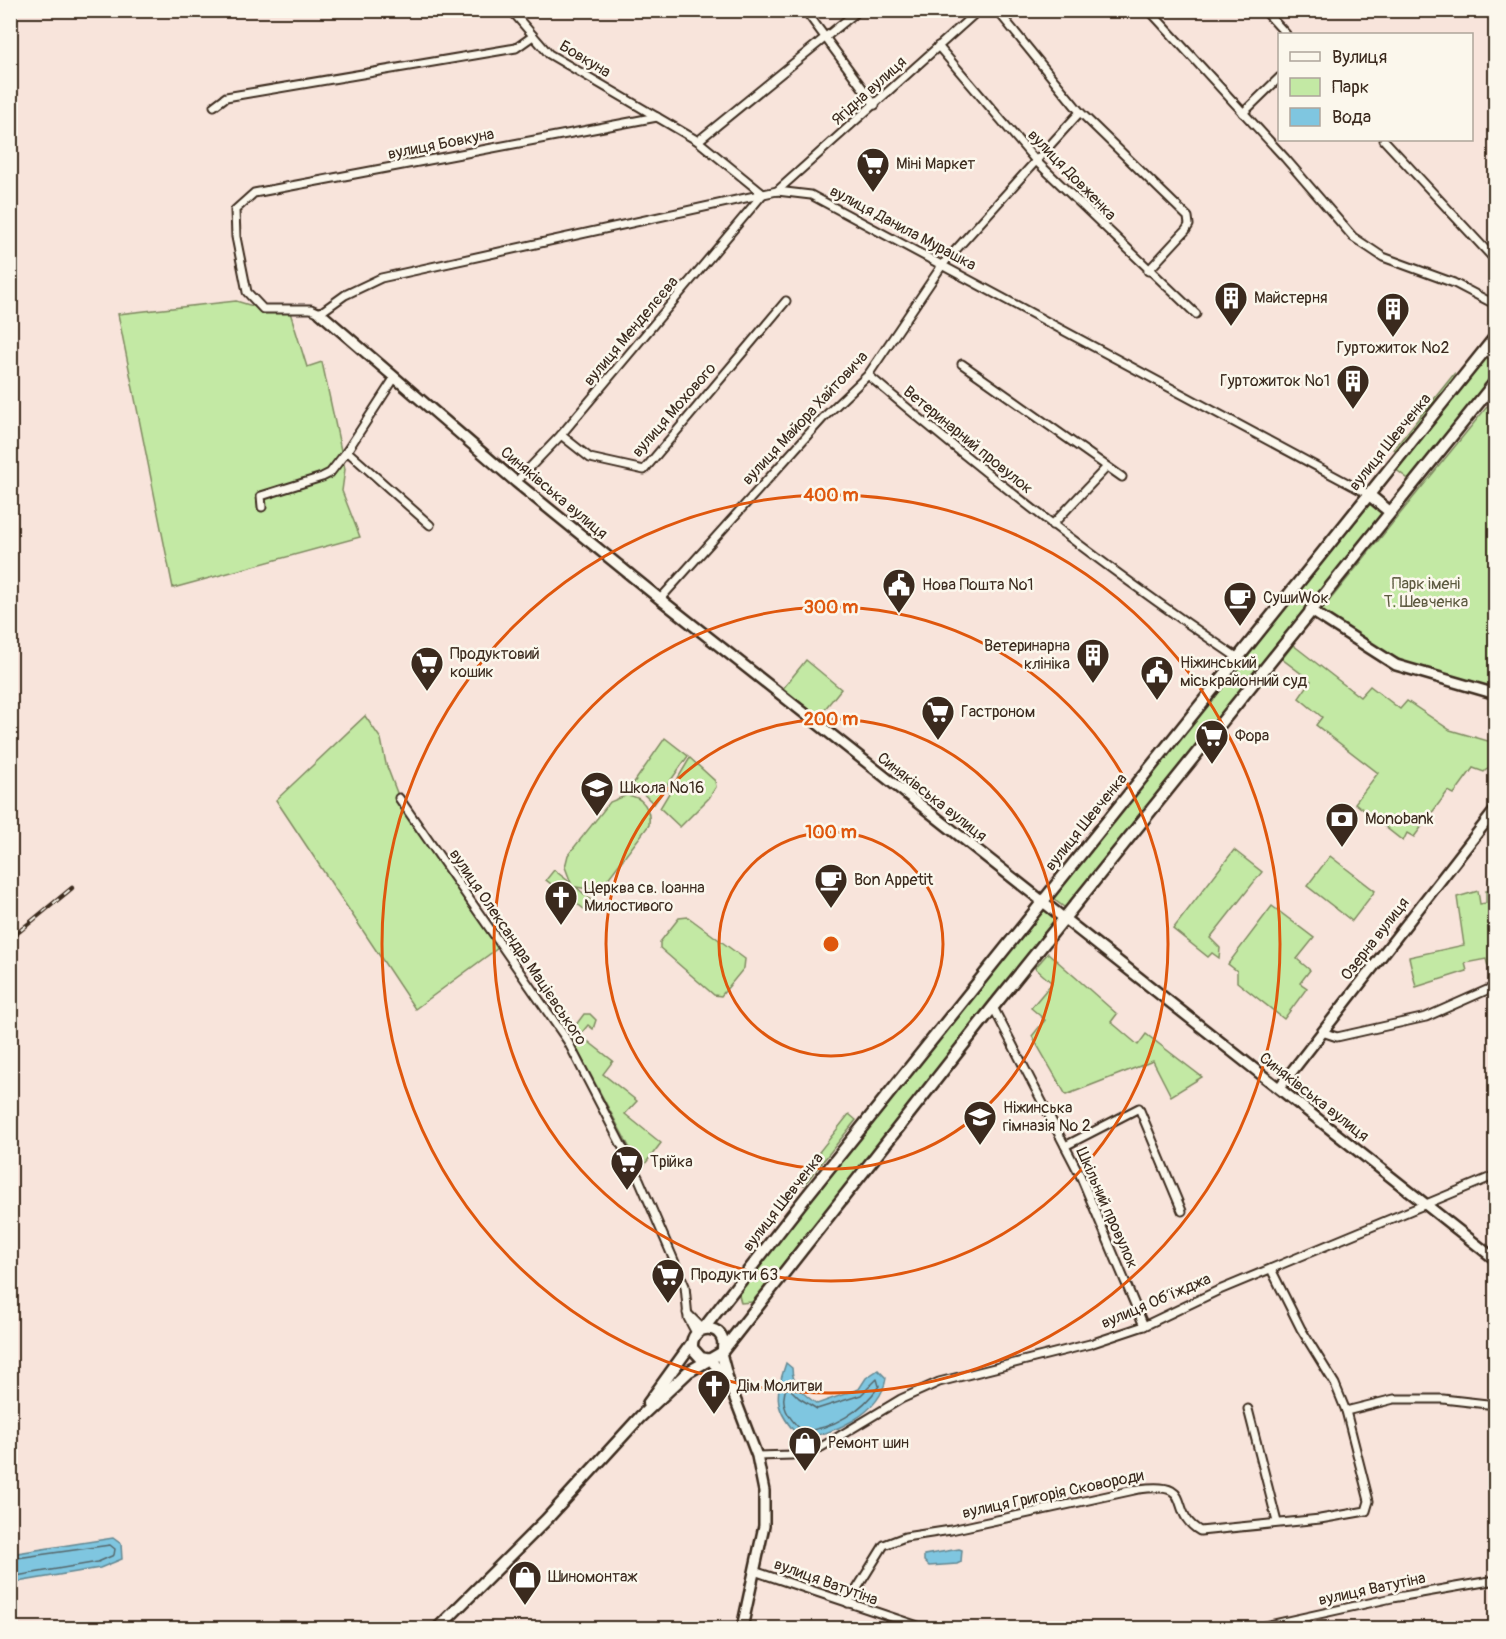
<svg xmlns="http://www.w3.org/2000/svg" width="1506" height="1639" viewBox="0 0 1506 1639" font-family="Pangolin,sans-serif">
<rect width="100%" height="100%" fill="#f8e4db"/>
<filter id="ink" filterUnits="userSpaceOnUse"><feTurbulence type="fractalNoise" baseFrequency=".0167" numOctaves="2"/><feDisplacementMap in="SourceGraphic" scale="12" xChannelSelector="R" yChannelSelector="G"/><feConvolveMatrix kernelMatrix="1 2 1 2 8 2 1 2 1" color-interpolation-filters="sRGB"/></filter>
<g filter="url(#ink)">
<!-- green -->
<g fill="#c3e9a4" stroke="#7f8a61" stroke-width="1.5">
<path d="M236,301L263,309H289L307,367L322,362L345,469L342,491L360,537L173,588L118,314Z"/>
<path d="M1495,340V375L1411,481L1394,468Z"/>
<path d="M1454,374V380L1396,451L1394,449Z"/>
<path d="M1495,397V688C1453,678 1411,668 1372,646C1354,636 1338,623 1321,611Z"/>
<path d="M1368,500L1384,513L1068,910L1052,898Z"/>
<path d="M1293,645L1360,697L1370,686L1400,709L1407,701L1450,730L1495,743V761L1484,772L1473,768L1454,794L1448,791L1414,837L1407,833L1403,841L1355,803L1378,773L1316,725L1322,717L1299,698L1311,681L1282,659Z"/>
<path d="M806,660L841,689L816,720L781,691Z"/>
<path d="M365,716L381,739L386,764L399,798L502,945L415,1009L276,800Z"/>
<path d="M665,738L688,756L654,804L633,784Z"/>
<path d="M690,758L715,781L716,787L709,798L680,827L660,808Z"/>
<path d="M627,795C643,797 651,809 649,825L604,884L594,890L576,887L591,900L584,909L546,880L554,870L571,883L565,867L568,855L610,802Z"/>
<path d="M1234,850L1262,872L1210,938L1220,948L1219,958L1212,953L1208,957L1173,929Z"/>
<path d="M1330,856L1375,891L1352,921L1307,886Z"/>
<path d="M1495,890V964L1488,966L1486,959L1465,963L1467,971L1416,987L1409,957L1464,945L1457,897L1478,891L1480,904L1486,903V891Z"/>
<path d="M1272,906L1314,938L1297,959L1310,970L1300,983L1307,988L1284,1019L1237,982V971L1228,964Z"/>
<path d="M1044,909L1059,921L752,1302L741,1303L738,1291Z"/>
<path d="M688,917L745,959L744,968L721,996L714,995L660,948V942L679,918Z"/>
<path d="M1048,953L1117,1014L1111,1022L1138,1045L1146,1034L1202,1077L1171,1096L1153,1061L1066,1095L1032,1036L1045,1020L1031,1008L1052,983L1035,968Z"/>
<path d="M584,1014H590L596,1020L593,1029L588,1025L580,1035L613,1061L603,1074L637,1101L625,1114L661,1143L641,1169L569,1034Z"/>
<path d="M849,1114L856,1120L804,1185L797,1180Z"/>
</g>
<!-- water -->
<g fill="#7fc6e0" stroke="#648892" stroke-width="1.5">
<path d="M786,1363L792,1368C792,1385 803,1394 817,1404L859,1389L866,1378L878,1370L886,1378C881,1414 832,1435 800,1438C774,1409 774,1399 786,1363Z"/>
<path d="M113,1538L121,1544L122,1559L100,1568L11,1583V1554Z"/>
<path d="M959,1549L962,1550L961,1562L957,1564L929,1566L924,1561V1555Z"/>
</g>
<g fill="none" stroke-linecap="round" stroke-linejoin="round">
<!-- shore -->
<g stroke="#56686c" stroke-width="1.5">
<path d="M877,1379L879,1386C863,1410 832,1430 802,1431C789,1418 778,1405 787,1386L799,1398L817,1409L861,1395Z"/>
<path d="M10,1559L110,1545L115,1549L114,1555L98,1562L10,1577"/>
</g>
<defs>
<g id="minor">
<path d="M511,10L549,54L698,141L763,194L561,435L516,482"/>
<path d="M805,10L875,105"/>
<path d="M997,10L1080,112L1188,217L1189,225L1186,230L1148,271"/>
<path d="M1149,10L1285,158L1353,237L1383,257L1454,283L1496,305"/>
<path d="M1264,10L1286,34"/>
<path d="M938,46L1036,161L1196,314"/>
<path d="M214,106L226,97L516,48L533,36"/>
<path d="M1243,113L1280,77"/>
<path d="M657,117L254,193L235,210L236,237L247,292L263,309H311L320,313L345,295L381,278L777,191L811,195L1368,494"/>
<path d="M1384,140L1496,261"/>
<path d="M698,141L859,10"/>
<path d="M777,191L979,10"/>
<path d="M962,364L1122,477"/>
<path d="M868,375C987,476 1109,571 1238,658"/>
<path d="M395,377L347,451L430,525"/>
<path d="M561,435L590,458L644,470L786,301"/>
<path d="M262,507L261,496L322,477L330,473L347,451"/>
<path d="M1052,525L1106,468"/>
<path d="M660,599L823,418L868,375L943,264L1080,112"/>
<path d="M399,798L567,1040L639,1179L685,1286L688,1318L696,1333"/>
<path d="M993,1007L1080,1175L1144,1326"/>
<path d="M1322,1032L1337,1037L1426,1017L1496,986"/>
<path d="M1065,1146L1139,1108L1182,1211"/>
<path d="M687,1313L703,1329"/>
<path d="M1248,1409L1277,1522"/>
<path d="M1346,1411L1394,1399H1443L1496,1405"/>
<path d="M757,1456L792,1455L818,1449L901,1399L939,1382L1090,1344L1144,1326L1217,1291L1496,1175"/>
<path d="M754,1571L924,1628"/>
<path d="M848,1603L884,1545L905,1537L951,1530L1139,1489C1198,1481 1166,1511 1200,1531L1320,1519L1366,1511L1369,1501L1346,1411L1335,1384L1301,1329L1271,1269"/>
<path d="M1256,1628L1392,1598L1496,1580"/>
</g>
<g id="tertiary">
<path d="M320,313L516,482L660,599L1496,1260"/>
<path d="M1310,610L1396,665L1496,694"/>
<path d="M1279,1088L1496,809"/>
<path d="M721,1353L729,1383L757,1456L764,1491V1526L742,1628"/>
<path d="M711,1360L727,1381"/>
</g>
<g id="primary">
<path d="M1368,494L1390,512"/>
<path d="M704,1328L806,1197L1496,336"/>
<path d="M710,1360L701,1358L692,1348C690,1322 727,1323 723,1348"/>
<path d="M648,1404L692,1343"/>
<path d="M438,1628L546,1520L640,1417L688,1372L721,1353L993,1007L1496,381"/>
</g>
</defs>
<!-- minor casing -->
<use href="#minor" stroke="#3b2a1e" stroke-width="11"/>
<!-- tertiary casing -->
<use href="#tertiary" stroke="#3b2a1e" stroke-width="14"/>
<!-- primary casing -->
<use href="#primary" stroke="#3b2a1e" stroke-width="15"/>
<!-- minor -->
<use href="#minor" stroke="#fbf7ec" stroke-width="7"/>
<!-- tertiary -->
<use href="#tertiary" stroke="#fbf7ec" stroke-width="9"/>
<!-- primary -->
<use href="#primary" stroke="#fbf7ec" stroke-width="10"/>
<defs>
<path id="rail" d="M10,939L72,888"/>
</defs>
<!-- rail casing -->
<use href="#rail" stroke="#3b2a1e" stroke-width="4.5"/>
<!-- rail -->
<use href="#rail" stroke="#fbf7ec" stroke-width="2" stroke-dasharray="7" stroke-linecap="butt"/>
</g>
</g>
<!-- distance rings -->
<g fill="none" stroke="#df570d" stroke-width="3">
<circle cx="831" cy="944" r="112"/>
<circle cx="831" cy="944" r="225"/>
<circle cx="831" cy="944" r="337"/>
<circle cx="831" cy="944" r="449"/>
</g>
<!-- icons -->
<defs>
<symbol id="supermarket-pin" viewBox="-11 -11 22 30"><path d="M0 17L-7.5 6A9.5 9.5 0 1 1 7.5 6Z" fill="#3b2a1e" stroke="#fbf7ec"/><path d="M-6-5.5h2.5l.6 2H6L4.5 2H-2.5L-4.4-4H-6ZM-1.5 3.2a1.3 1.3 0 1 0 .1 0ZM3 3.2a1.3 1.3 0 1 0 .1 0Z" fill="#fff"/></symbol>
<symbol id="building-pin" viewBox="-11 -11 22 30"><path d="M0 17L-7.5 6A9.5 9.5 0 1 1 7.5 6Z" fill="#3b2a1e" stroke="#fbf7ec"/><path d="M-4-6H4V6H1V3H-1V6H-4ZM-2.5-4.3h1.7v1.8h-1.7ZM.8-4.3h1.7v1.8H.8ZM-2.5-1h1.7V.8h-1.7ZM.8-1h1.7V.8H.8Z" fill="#fff"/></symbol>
<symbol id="civic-pin" viewBox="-11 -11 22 30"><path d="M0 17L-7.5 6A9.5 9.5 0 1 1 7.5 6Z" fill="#3b2a1e" stroke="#fbf7ec"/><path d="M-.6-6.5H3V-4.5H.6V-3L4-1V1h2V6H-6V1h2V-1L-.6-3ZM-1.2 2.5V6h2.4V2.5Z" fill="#fff"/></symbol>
<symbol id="cafe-pin" viewBox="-11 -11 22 30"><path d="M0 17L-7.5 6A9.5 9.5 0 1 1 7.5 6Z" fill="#3b2a1e" stroke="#fbf7ec"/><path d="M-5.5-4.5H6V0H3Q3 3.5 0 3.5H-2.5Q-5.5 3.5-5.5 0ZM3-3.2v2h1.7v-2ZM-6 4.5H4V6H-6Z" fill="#fff"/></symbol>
<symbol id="school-pin" viewBox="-11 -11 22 30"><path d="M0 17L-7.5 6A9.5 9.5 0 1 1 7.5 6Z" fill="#3b2a1e" stroke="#fbf7ec"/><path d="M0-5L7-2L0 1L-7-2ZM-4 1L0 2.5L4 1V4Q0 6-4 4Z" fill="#fff"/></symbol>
<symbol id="bank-pin" viewBox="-11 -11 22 30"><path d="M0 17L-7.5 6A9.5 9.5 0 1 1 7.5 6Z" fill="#3b2a1e" stroke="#fbf7ec"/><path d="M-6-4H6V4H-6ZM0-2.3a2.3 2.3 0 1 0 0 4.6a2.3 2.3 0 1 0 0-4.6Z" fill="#fff"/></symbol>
<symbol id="church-pin" viewBox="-11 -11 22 30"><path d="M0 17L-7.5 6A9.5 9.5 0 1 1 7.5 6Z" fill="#3b2a1e" stroke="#fbf7ec"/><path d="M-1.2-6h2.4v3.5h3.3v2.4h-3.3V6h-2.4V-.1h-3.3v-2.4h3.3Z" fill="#fff"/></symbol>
<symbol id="shop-pin" viewBox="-11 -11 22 30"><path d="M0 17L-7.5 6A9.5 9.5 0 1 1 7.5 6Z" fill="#3b2a1e" stroke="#fbf7ec"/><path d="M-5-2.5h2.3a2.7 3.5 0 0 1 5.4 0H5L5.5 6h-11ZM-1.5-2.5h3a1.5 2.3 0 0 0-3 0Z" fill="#fff"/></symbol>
</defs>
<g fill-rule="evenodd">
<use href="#supermarket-pin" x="854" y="145" width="38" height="52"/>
<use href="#building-pin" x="1212" y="279" width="38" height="52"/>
<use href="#building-pin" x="1374" y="290" width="38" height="52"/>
<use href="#building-pin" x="1334" y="362" width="38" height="52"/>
<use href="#civic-pin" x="880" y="566" width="38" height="52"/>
<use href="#cafe-pin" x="1221" y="579" width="38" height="52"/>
<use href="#building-pin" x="1074" y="636" width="38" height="52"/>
<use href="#supermarket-pin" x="408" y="644" width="38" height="52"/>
<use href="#civic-pin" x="1138" y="653" width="38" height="52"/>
<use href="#supermarket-pin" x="919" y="693" width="38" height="52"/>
<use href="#supermarket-pin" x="1193" y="717" width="38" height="52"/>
<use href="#school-pin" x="578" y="769" width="38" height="52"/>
<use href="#bank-pin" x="1323" y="800" width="38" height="52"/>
<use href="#cafe-pin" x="812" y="861" width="38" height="52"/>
<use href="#church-pin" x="542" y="878" width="38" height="52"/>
<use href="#school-pin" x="961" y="1098" width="38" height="52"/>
<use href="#supermarket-pin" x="608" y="1143" width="38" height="52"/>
<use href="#supermarket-pin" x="649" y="1256" width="38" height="52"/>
<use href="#church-pin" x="695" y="1367" width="38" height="52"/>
<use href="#shop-pin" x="786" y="1424" width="38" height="52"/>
<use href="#shop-pin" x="506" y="1558" width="38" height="52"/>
</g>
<g text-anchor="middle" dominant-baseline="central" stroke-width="5" stroke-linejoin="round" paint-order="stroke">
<!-- street labels -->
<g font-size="16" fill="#3b2a1e" stroke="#fbf7ec">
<text transform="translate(585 59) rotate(31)">Бовкуна</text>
<text transform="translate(869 91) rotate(-42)">Ягідна вулиця</text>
<text transform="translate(441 144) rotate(-11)">вулиця Бовкуна</text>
<text transform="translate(1072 175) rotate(46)">вулиця Довженка</text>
<text transform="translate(903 228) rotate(28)">вулиця Данила Мурашка</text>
<text transform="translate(631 331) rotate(-50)">вулиця Менделєєва</text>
<text transform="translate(674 410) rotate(-49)">вулиця Мохового</text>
<text transform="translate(805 418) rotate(-47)">вулиця Майора Хайтовича</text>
<text transform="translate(968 440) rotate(39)">Ветеринарний провулок</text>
<text transform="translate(1390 442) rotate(-51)">вулиця Шевченка</text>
<text transform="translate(554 493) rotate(40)">Синяківська вулиця</text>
<text transform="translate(932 797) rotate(38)">Синяківська вулиця</text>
<text transform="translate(1086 822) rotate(-51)">вулиця Шевченка</text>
<text transform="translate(1375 939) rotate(-52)">Озерна вулиця</text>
<text transform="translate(518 947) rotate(56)">вулиця Олександра Мацієвського</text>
<text transform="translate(1314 1097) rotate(38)">Синяківська вулиця</text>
<text transform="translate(783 1202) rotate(-52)">вулиця Шевченка</text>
<text transform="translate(1107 1208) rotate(66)">Шкільний провулок</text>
<text transform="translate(1156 1301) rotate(-23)">вулиця Обʼїжджа</text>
<text transform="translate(1053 1494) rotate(-12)">вулиця Григорія Сковороди</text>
<text transform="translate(826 1582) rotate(20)">вулиця Ватутіна</text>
<text transform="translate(1372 1589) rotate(-12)">вулиця Ватутіна</text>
</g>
<!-- poi labels -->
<g font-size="16" fill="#3b2a1e" stroke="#fbf7ec" text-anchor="start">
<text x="896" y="164">Міні Маркет</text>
<text x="1254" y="298">Майстерня</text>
<text x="1393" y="348" text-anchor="middle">Гуртожиток №2</text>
<text x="1330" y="381" text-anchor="end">Гуртожиток №1</text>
<text x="922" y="585">Нова Пошта №1</text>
<text x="1263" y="598">СушиWок</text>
<text x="1070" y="646" text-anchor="end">Ветеринарна<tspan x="1070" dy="18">клініка</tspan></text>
<text x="450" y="654">Продуктовий<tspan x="450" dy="18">кошик</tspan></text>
<text x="1180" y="663">Ніжинський<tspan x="1180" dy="18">міськрайонний суд</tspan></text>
<text x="961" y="712">Гастроном</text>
<text x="1235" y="736">Фора</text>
<text x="620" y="788">Школа №16</text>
<text x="1365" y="819">Monobank</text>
<text x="854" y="880">Bon Appetit</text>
<text x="584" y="888">Церква св. Іоанна<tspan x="584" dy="18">Милостивого</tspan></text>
<text x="1003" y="1108">Ніжинська<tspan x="1003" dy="18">гімназія № 2</tspan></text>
<text x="650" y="1162">Трійка</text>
<text x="691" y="1275">Продукти 63</text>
<text x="737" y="1386">Дім Молитви</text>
<text x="828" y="1443">Ремонт шин</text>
<text x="548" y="1577">Шиномонтаж</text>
</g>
<!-- park labels -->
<g font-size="16" fill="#5d5a40" stroke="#fbf7ec">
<text x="1426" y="584">Парк імені<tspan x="1426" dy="18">Т. Шевченка</tspan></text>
</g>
</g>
<circle cx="831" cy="944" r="9" fill="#df570d" stroke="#fbf7ec" stroke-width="3"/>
<g font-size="18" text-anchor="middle" font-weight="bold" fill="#df570d" stroke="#fbf7ec" stroke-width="5" stroke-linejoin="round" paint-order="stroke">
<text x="831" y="501">400 m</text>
<text x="831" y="613">300 m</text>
<text x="831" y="725">200 m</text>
<text x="831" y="838">100 m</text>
</g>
<!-- margin -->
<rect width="1506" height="1639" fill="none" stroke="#fbf7ec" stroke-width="36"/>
<rect x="18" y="18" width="1470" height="1603" fill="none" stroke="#3b2a1e" stroke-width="2" filter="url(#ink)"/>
<!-- legend -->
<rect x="1278" y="33" width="195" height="108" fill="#fbf7ec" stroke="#aea59a" stroke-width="1.5"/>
<rect x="1290" y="52" width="30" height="9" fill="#fbf7ec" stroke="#aea59a" stroke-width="1.5"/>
<text x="1332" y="63" font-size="18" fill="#3b2a1e">Вулиця</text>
<rect x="1290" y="78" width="30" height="18" fill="#c3e9a4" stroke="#aea59a" stroke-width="1.5"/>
<text x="1332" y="93" font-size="18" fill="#3b2a1e">Парк</text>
<rect x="1290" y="108" width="30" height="18" fill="#7fc6e0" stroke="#aea59a" stroke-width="1.5"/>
<text x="1332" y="123" font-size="18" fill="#3b2a1e">Вода</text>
</svg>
